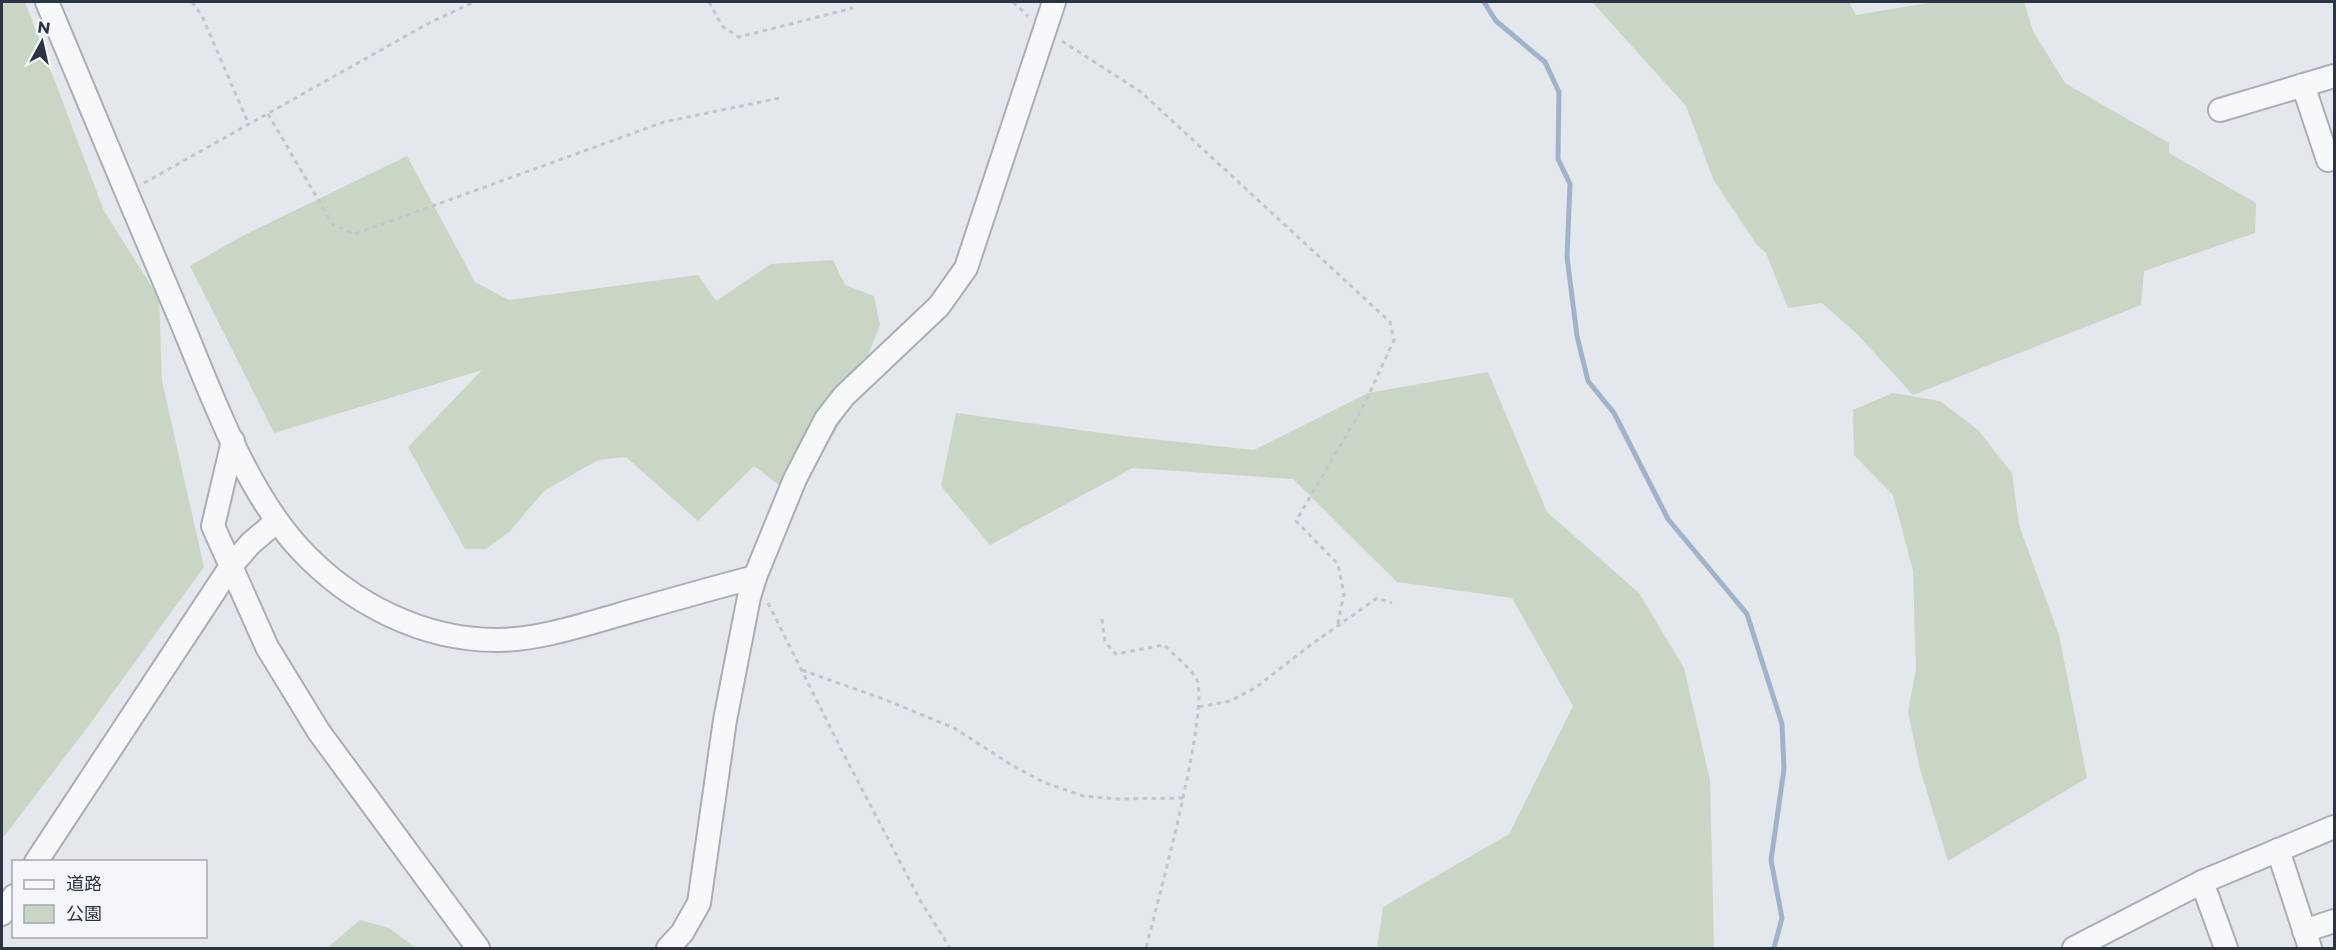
<svg xmlns="http://www.w3.org/2000/svg" width="2336" height="950" viewBox="0 0 2336 950" font-family="Montserrat,'Noto Sans JP',sans-serif">
<rect width="100%" height="100%" fill="#e4e7ec"/>
<!-- green -->
<g fill="#c9d6c5">
<path d="M2,2H25L104,211L159,298L162,381L204,567L90,724L2,839Z"/>
<path d="M1592,2H1849L1856,15L1934,2H2024L2033,31L2065,83L2169,143V153L2256,203L2255,233L2144,271L2141,305L1913,395L1858,335L1822,303L1788,308L1766,253L1757,245L1714,181L1686,106Z"/>
<path d="M407,156L475,282L509,300L698,275L716,301L771,264L833,260L845,285L874,296L880,325L845,415L796,498L754,466L698,521L626,457L598,460L544,491L510,531L486,549H465L408,447L482,370L274,433L190,266L242,236Z"/>
<path d="M1488,372L1547,512L1639,593L1684,668L1710,780L1714,948H1377L1383,907L1509,834L1573,706L1512,598L1397,582L1293,479L1133,468L990,545L941,486L956,413L1124,436L1254,450L1368,393Z"/>
<path d="M1893,393L1940,401L1978,430L2012,473L2019,525L2059,635L2087,778L1948,861L1920,769L1908,712L1916,669L1913,571L1893,495L1854,455L1853,410Z"/>
<path d="M360,920L389,928L416,948H327Z"/>
</g>
<g fill="none" stroke-linecap="round" stroke-linejoin="round">
<!-- stream -->
<path stroke="#9fb4cc" stroke-width="5" d="M1484,2L1496,21L1545,62L1559,92L1558,159L1570,184L1567,257L1577,336L1588,381L1614,413L1668,519L1747,614L1782,724L1784,769L1771,860L1782,918L1774,948"/>
<defs>
<g id="minor">
<path d="M47,2C91,108 136,215 181,321C212,395 245,490 300,549C351,604 424,641 500,640C540,639 579,626 618,615C664,602 709,589 755,577L795,479L826,419L844,396L939,306L966,268L1054,2"/>
<path d="M2303,85L2328,160L2334,158"/>
<path d="M2220,110L2334,76"/>
<path d="M233,441L213,526L267,647L319,732L478,948"/>
<path d="M2278,850L2310,948"/>
<path d="M36,862L231,566L251,543L277,521"/>
<path d="M2202,882L2226,948"/>
<path d="M2,914L14,896"/>
<path d="M2304,931L2334,921"/>
<path d="M668,948L682,933L699,903L725,720L749,597L755,577"/>
<path d="M2074,948L2202,882L2334,827"/>
</g>
</defs>
<!-- minor casing -->
<use href="#minor" stroke="#a9aeb7" stroke-width="26"/>
<!-- path -->
<g stroke="#c2c5cb" stroke-width="3" stroke-dasharray="4.5 4.5" stroke-linecap="butt">
<path d="M192,2L202,16L249,125"/>
<path d="M709,2L722,26L739,37L853,8"/>
<path d="M1013,2L1028,16"/>
<path d="M1062,41L1141,92L1390,322L1394,340L1364,405L1296,521L1338,564L1344,594L1337,627"/>
<path d="M268,114L333,225L355,234L664,122L780,98"/>
<path d="M144,183L429,23L474,2"/>
<path d="M768,603L842,751L920,900L950,948"/>
<path d="M1102,619L1105,642L1116,654L1164,645C1174,655 1188,666 1196,678C1212,705 1156,908 1146,948"/>
<path d="M802,670L886,700L954,728L1010,764L1043,782L1083,796L1118,799L1183,798"/>
<path d="M1199,707L1230,701L1255,688L1312,644L1377,598L1392,603"/>
</g>
<!-- minor -->
<use href="#minor" stroke="#f7f8fa" stroke-width="22"/>
</g>
<!-- border -->
<rect width="2336" height="950" fill="none" stroke="#2b3445" stroke-width="6"/>
<!-- legend -->
<rect x="12" y="860" width="195" height="78" fill="#f4f6f9" stroke="#a4a8b1" stroke-width="1.5"/>
<rect x="24" y="880" width="30" height="9" fill="#f7f8fa" stroke="#a4a8b1" stroke-width="1.5"/>
<text x="66" y="890" font-size="18" fill="#2b3445">道路</text>
<rect x="24" y="905" width="30" height="18" fill="#c9d6c5" stroke="#a4a8b1" stroke-width="1.5"/>
<text x="66" y="920" font-size="18" fill="#2b3445">公園</text>
<!-- north arrow -->
<g transform="translate(42 42) rotate(8)" stroke="#f4f6f9" stroke-width="4.5" paint-order="stroke">
<path d="M0-4.5L10 22L0 15L-10 22Z" fill="#2b3445"/>
<text y="-9" font-size="16" font-weight="bold" text-anchor="middle" fill="#2b3445">N</text>
</g>
</svg>
